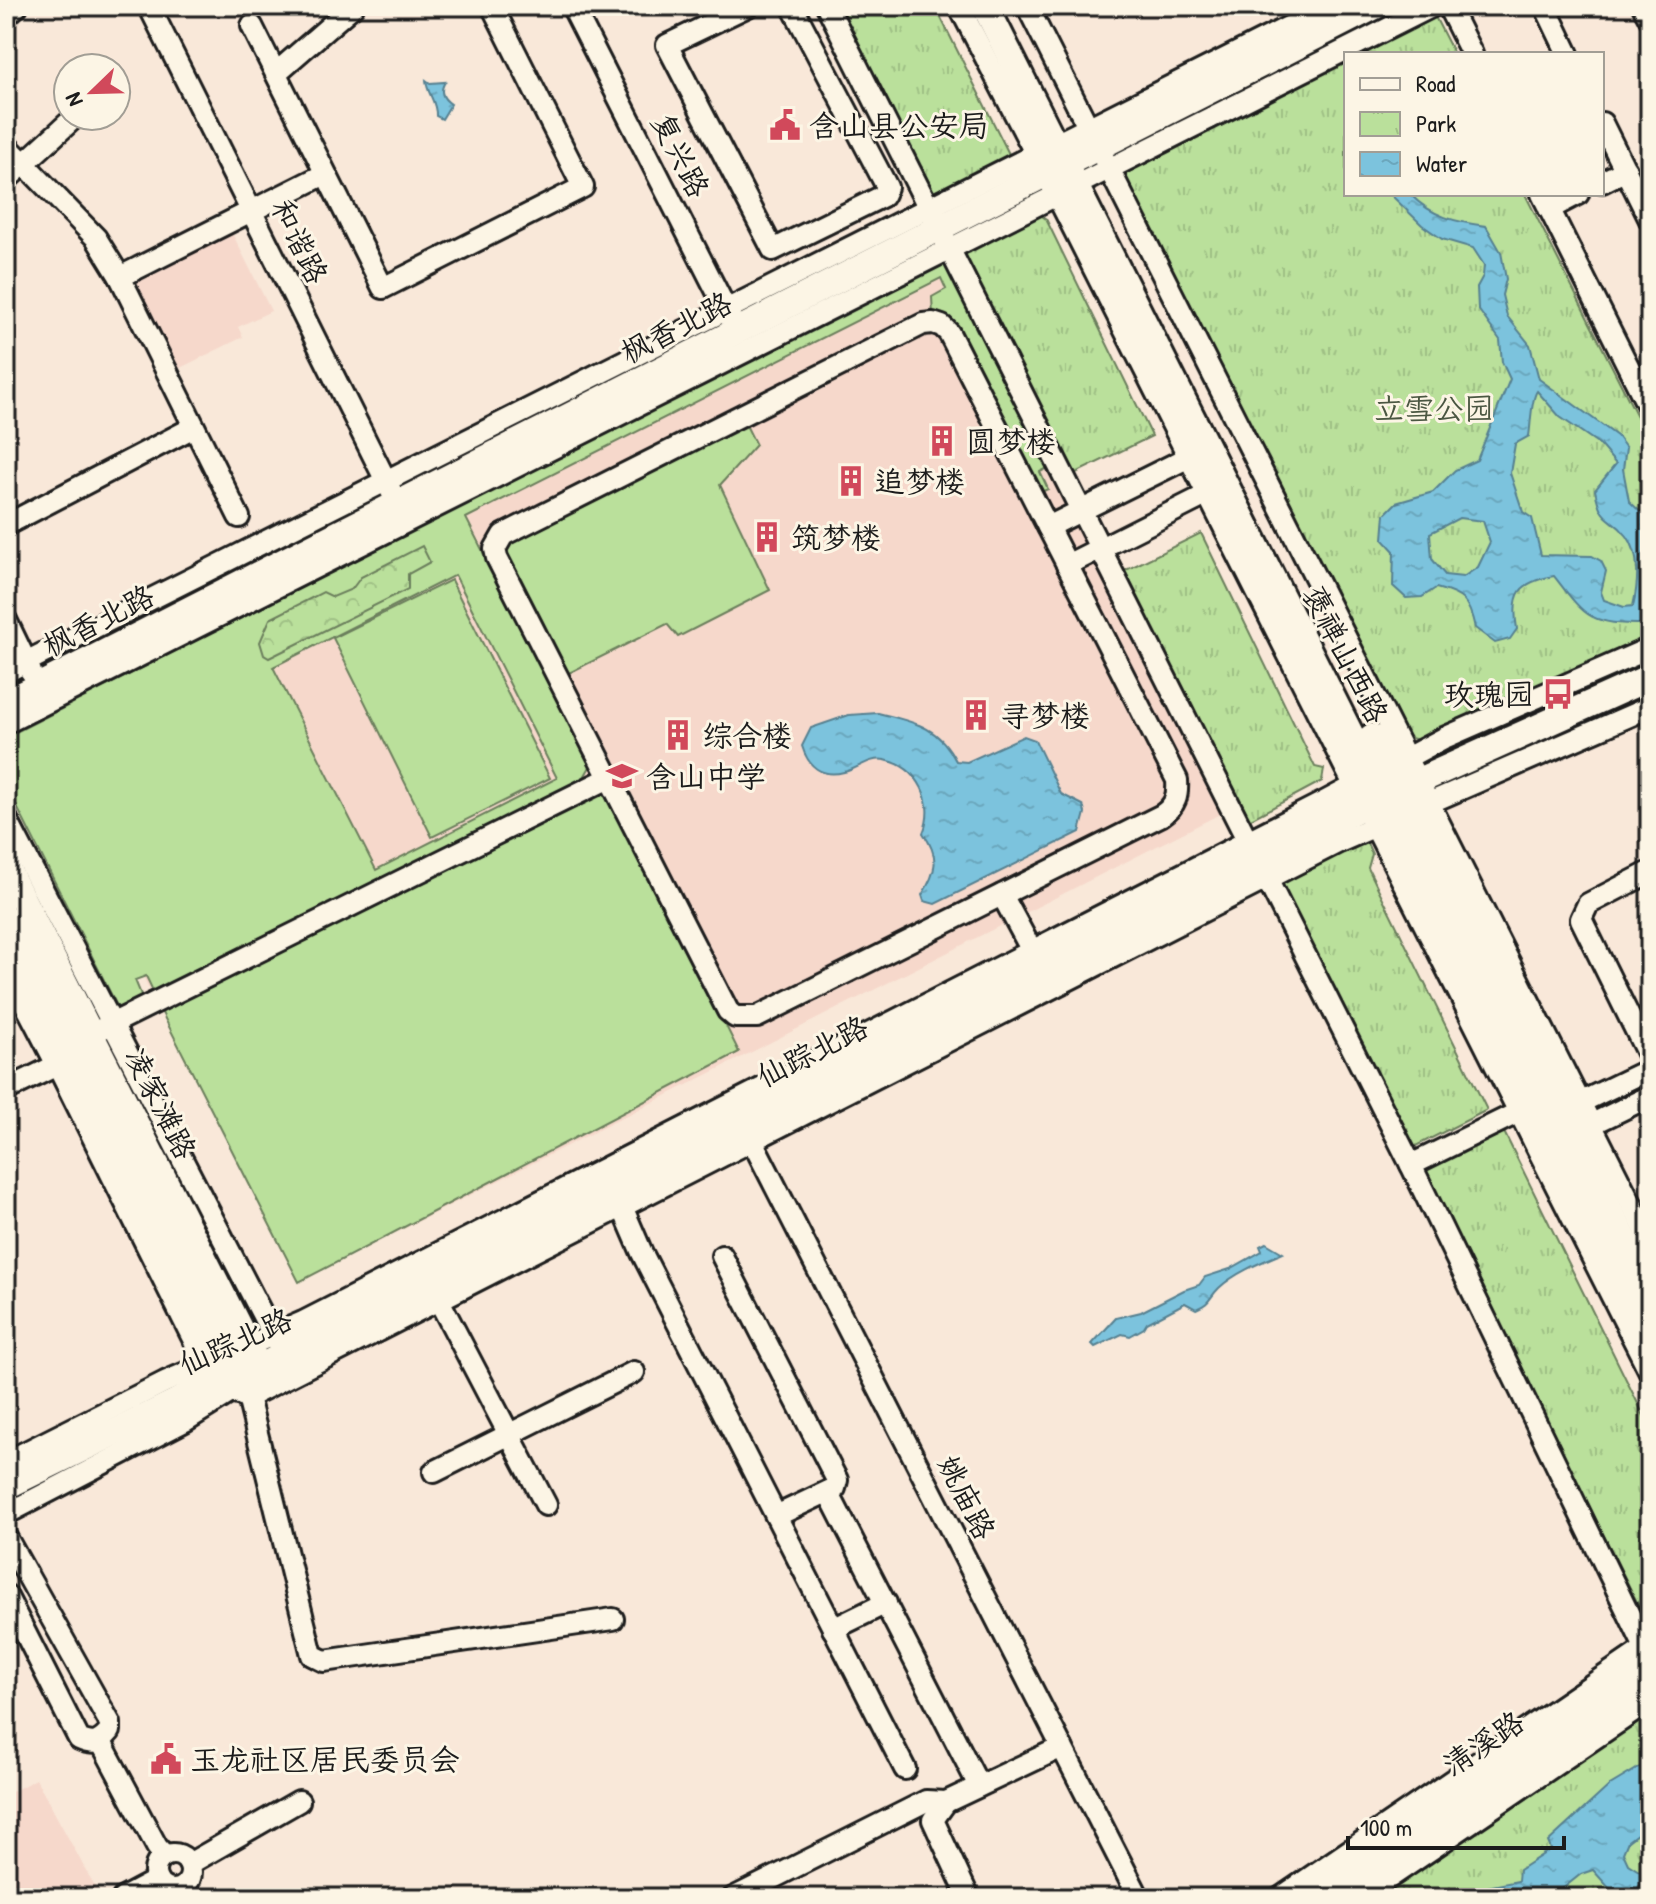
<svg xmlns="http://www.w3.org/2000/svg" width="1656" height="1904" viewBox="0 0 1656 1904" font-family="'Patrick Hand','LXGW WenKai TC',sans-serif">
<defs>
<pattern id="forest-crowns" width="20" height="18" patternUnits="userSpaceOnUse" patternTransform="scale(2)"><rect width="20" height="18" fill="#bae09b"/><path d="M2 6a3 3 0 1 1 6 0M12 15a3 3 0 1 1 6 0" fill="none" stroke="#9fc085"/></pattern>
<pattern id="park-tufts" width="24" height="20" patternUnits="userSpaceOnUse" patternTransform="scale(2)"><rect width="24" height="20" fill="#bae09b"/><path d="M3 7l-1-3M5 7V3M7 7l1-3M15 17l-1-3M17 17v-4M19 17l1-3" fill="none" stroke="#9fc085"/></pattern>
<pattern id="water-ripples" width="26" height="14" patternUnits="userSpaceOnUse" patternTransform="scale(2)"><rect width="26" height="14" fill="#7cc3dd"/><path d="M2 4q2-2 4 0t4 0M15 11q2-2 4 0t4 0" fill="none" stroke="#6ba7bd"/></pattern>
</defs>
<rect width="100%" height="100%" fill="#f9e8d9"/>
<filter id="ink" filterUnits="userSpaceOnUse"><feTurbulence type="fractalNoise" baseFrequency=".0125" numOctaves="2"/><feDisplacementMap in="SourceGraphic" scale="16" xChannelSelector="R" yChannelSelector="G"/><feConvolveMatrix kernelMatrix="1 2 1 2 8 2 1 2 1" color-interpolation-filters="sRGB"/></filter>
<g filter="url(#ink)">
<!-- built -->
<g fill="#f6d8cb">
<path d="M230,229L271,311L238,327L243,337L174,371L128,280Z"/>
<path d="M949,274L1222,813L299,1282L22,740Z"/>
<path d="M36,1779L100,1896L95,1898H21L6,1870V1795Z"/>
</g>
<!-- grass -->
<g fill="#bae09b" stroke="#6b7e5c" stroke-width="2" fill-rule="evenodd">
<path d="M946,260L1052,466L1040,472L1048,489L1039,493L933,316L932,297L946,289L941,278L466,518L591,765L583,779L153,991L146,976L135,980L142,997L118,1008L6,785V737ZM455,575L557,778L376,870L273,667Z"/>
<path d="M744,421L756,445L720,485L770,590L678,637L667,624L565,675L502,554L505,540Z"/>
<path d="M451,580L550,778L432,837L333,638Z"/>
<path d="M600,786L609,791L739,1052L299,1282L161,1011Z"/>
</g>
<!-- forest -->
<path fill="url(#forest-crowns)" stroke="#6b7e5c" stroke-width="2" d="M422,546L430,562L408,574V589L269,658L264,655L260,642L270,619L323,592L333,597L352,589L361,577Z"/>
<!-- park -->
<g fill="url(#park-tufts)" stroke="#6b7e5c" stroke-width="2">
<path d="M839,6H935L1011,158L934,194Z"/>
<path d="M1430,7L1454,54H1346V194H1525L1650,442V653L1444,747L1400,735L1123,181L1133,160Z"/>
<path d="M1035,211L1046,219L1152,436L1072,475L959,247Z"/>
<path d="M1201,533L1315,767L1324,769L1322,781L1247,821L1120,573Z"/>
<path d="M1366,841L1372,854L1368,868L1487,1110L1410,1149L1276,881Z"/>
<path d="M1497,1129L1505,1134L1650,1428V1621L1646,1620L1422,1172L1425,1165Z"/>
<path d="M1650,1697V1898H1354Z"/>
</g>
<!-- water -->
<g fill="url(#water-ripples)" stroke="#568090" stroke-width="2" fill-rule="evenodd">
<path d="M426,80L430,83L445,82C439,91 442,98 451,104L442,119L436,116C437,102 427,94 426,80Z"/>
<path d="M1390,194H1410C1432,217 1456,222 1486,226L1501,252L1506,279L1502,295L1507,316L1530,345L1539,379L1617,436L1626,448L1623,469L1629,501L1650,521V620L1646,624C1589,624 1587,619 1554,576C1519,582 1511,593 1517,629L1510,639L1495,643L1475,628C1469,600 1463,595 1436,588L1422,597L1406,598L1393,586L1394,551L1383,539L1385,514L1396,503L1433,492L1455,470L1477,460L1510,379L1502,362L1500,340L1478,309L1477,287L1483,276L1484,265L1473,248L1442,239L1422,225ZM1537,391L1560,417L1599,444L1616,464L1595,490C1602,525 1609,513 1627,536C1641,555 1638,585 1633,606L1624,607L1604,600L1601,592L1606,571L1601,561L1592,556L1541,555L1532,518L1523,512L1510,473L1515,444L1529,436C1531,424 1531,399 1537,391ZM1459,518L1483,521L1490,542L1478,567L1463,577L1445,575L1432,559L1430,533Z"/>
<path d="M878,713C914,722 939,726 956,761L967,762L1024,736L1035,740L1061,794L1083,805L1085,813L1080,832L935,904L924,901L922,895C937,871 940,857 923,833C936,803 919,767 885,760C869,757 858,769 844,772C821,778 808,766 802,746L811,728L849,715Z"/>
<path d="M1266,1243L1283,1253C1262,1262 1236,1272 1219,1288C1208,1299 1211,1303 1196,1309L1185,1303L1147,1323L1144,1328L1130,1336L1122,1334L1095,1347L1092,1344L1116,1318L1141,1312L1184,1290L1199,1285L1205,1277L1230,1269L1262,1251L1260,1246Z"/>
<path d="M1650,1761V1824L1628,1841L1623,1853L1628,1864L1639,1871L1650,1867V1880L1639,1886L1633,1898H1610L1611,1890L1593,1870L1581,1874L1551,1898H1458L1487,1887L1518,1881L1519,1870L1551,1849L1548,1842L1610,1785Z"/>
</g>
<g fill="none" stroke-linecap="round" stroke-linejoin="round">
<defs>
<g id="minor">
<path d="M149,6L392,493"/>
<path d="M572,6L732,321"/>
<path d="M748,6L667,45L773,250L883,196L887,187L792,6"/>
<path d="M827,6L1411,1165L1650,1658"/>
<path d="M959,6L1046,174L1650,1372"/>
<path d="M1027,6L1650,1241"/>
<path d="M1448,6L1472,54"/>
<path d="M1545,6L1568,54"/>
<path d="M1643,6L1650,19"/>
<path d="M6,16L17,6"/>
<path d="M252,26L383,288L583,187L492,6"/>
<path d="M276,73L353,6"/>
<path d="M1602,123L1650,220"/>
<path d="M6,145L96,238L120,277L239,517"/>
<path d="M6,180L76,116"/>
<path d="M1602,182L1626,170"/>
<path d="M1542,194L1650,410"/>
<path d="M1549,209L1578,194"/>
<path d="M120,277L325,174"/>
<path d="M933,323L942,326L949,333L1177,780C1178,796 1176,805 1162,815L757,1017H735L728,1011L497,558L495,549L503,535L923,324Z"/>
<path d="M6,525L194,427"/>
<path d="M1048,527L1189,457"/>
<path d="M1067,565L1208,494"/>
<path d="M6,620L31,672"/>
<path d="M6,672L1330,6"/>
<path d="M6,723L1433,6"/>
<path d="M6,818L278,1345"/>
<path d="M1650,872L1588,904L1581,919L1650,1059"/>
<path d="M1002,895L1038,962"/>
<path d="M6,967L57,1065L211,1375"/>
<path d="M6,1090L57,1065L69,1045L609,778"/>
<path d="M1571,1107L1650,1069"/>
<path d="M746,1129L1139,1898"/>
<path d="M1582,1129L1650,1096"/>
<path d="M1411,1165L1519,1112"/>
<path d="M617,1195L642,1253L905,1769"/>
<path d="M722,1256L837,1480L835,1488L776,1516"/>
<path d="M433,1289L546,1505"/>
<path d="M241,1386L248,1397L312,1655L324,1661L613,1619"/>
<path d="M6,1462L165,1382L303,1322L1326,801L1444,738L1650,648"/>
<path d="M434,1472L634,1372"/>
<path d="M828,1492L979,1786"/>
<path d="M6,1514L185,1421L231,1392L248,1397L1339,842L1650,707"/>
<path d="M6,1537L110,1723V1731C100,1743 94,1746 79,1739L6,1595"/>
<path d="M833,1629L886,1603"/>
<path d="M101,1742L157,1847L165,1856"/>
<circle cx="173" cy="1872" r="18"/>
<path d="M189,1864L299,1801"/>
<path d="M123,1898L157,1880"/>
<path d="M733,1898L926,1801L946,1802"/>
<path d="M969,1898L933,1820L946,1802L1062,1747"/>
<path d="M1280,1898L1650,1645"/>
</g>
<g id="major">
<path d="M985,6L1650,1332"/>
<path d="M6,703L1375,6"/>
<path d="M1372,737L1650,1291"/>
<path d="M6,867L259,1368"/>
<path d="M6,919L237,1379"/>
<path d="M6,1486L215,1383L237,1379L1365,805L1650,677"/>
<path d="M1312,1898L1650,1669"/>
<path d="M1354,1898L1650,1697"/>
</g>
</defs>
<!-- minor casing -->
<use href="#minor" stroke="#1c1c1c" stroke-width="26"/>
<!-- major casing -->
<use href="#major" stroke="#1c1c1c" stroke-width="32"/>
<!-- minor -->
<use href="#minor" stroke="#fcf5e5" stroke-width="20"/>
<!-- major -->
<use href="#major" stroke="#fcf5e5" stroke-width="26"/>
</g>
</g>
<!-- icons -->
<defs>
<symbol id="civic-bare" viewBox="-9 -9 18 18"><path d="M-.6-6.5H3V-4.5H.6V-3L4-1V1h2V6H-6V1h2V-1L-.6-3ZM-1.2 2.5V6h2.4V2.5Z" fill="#d1495b" stroke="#fcf5e5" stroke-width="2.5" paint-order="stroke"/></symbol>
<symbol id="building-bare" viewBox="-9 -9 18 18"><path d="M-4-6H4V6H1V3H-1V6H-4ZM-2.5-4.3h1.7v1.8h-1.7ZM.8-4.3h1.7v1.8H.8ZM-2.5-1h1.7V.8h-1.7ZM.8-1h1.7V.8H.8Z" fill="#d1495b" stroke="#fcf5e5" stroke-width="2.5" paint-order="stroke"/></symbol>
<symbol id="bus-bare" viewBox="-9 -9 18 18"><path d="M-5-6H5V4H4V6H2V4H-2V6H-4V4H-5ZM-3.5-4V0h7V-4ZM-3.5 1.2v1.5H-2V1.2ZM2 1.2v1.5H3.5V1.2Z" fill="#d1495b" stroke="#fcf5e5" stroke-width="2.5" paint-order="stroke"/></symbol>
<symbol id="school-bare" viewBox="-9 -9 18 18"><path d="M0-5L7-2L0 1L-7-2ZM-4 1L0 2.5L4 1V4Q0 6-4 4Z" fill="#d1495b" stroke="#fcf5e5" stroke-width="2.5" paint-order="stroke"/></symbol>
</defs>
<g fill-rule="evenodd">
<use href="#civic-bare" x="763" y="103" width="44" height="44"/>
<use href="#building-bare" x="920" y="419" width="44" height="44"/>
<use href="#building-bare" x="829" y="459" width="44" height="44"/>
<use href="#building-bare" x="745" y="515" width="44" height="44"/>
<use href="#bus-bare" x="1536" y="672" width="44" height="44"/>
<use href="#building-bare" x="954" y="693" width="44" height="44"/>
<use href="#building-bare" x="656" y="713" width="44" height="44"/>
<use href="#school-bare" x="600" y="754" width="44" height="44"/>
<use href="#civic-bare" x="144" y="1737" width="44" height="44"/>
</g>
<g text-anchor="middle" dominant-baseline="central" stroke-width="6" stroke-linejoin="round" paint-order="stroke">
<!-- poi labels -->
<g font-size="30" fill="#1c1c1c" stroke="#fcf5e5" text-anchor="start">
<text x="809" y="125">含山县公安局</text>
<text x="966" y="441">圆梦楼</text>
<text x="875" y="481">追梦楼</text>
<text x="791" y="537">筑梦楼</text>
<text x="1534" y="694" text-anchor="end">玫瑰园</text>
<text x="1000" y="715">寻梦楼</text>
<text x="702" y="735">综合楼</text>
<text x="646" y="776">含山中学</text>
<text x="190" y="1759">玉龙社区居民委员会</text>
</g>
<!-- street labels -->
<g font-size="30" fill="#1c1c1c" stroke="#fcf5e5">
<text transform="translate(681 155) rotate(63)">复兴路</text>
<text transform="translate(300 241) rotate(64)">和谐路</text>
<text transform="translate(676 327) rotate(-27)">枫香北路</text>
<text transform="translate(98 620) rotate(-27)">枫香北路</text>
<text transform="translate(1346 654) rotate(63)">褒禅山西路</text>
<text transform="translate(812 1051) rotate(-27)">仙踪北路</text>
<text transform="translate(161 1103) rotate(63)">凌家滩路</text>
<text transform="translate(235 1341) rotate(-24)">仙踪北路</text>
<text transform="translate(967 1497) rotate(63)">姚庙路</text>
<text transform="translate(1483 1743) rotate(-34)">清溪路</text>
</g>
<!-- park labels -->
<g font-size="30" fill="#4b5742" stroke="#fcf5e5">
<text x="1434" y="408">立雪公园</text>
</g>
</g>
<!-- margin -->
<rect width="1656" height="1904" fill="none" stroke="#fcf5e5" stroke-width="32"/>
<rect x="16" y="16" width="1624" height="1872" fill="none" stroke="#1c1c1c" stroke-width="3" filter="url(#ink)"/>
<!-- legend -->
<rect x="1344" y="52" width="260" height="144" fill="#fcf5e5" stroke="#a29e95" stroke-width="2"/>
<rect x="1360" y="78" width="40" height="12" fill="#fcf5e5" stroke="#a29e95" stroke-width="2"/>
<text x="1416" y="92" font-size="24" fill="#1c1c1c">Road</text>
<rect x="1360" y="112" width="40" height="24" fill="url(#park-tufts)" stroke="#a29e95" stroke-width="2"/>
<text x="1416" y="132" font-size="24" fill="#1c1c1c">Park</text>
<rect x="1360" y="152" width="40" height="24" fill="url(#water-ripples)" stroke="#a29e95" stroke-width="2"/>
<text x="1416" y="172" font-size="24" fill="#1c1c1c">Water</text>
<!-- north arrow -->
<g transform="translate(92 92) rotate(247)"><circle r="38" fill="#fcf5e5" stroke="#a29e95" stroke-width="2"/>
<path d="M0-6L14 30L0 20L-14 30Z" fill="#d1495b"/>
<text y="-12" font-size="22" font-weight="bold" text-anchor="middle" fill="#1c1c1c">N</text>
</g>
<!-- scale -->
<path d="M1348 1836v12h216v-12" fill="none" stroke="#1c1c1c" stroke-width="4"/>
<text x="1360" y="1836" font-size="24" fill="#1c1c1c" stroke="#fcf5e5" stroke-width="6" paint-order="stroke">100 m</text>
</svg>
